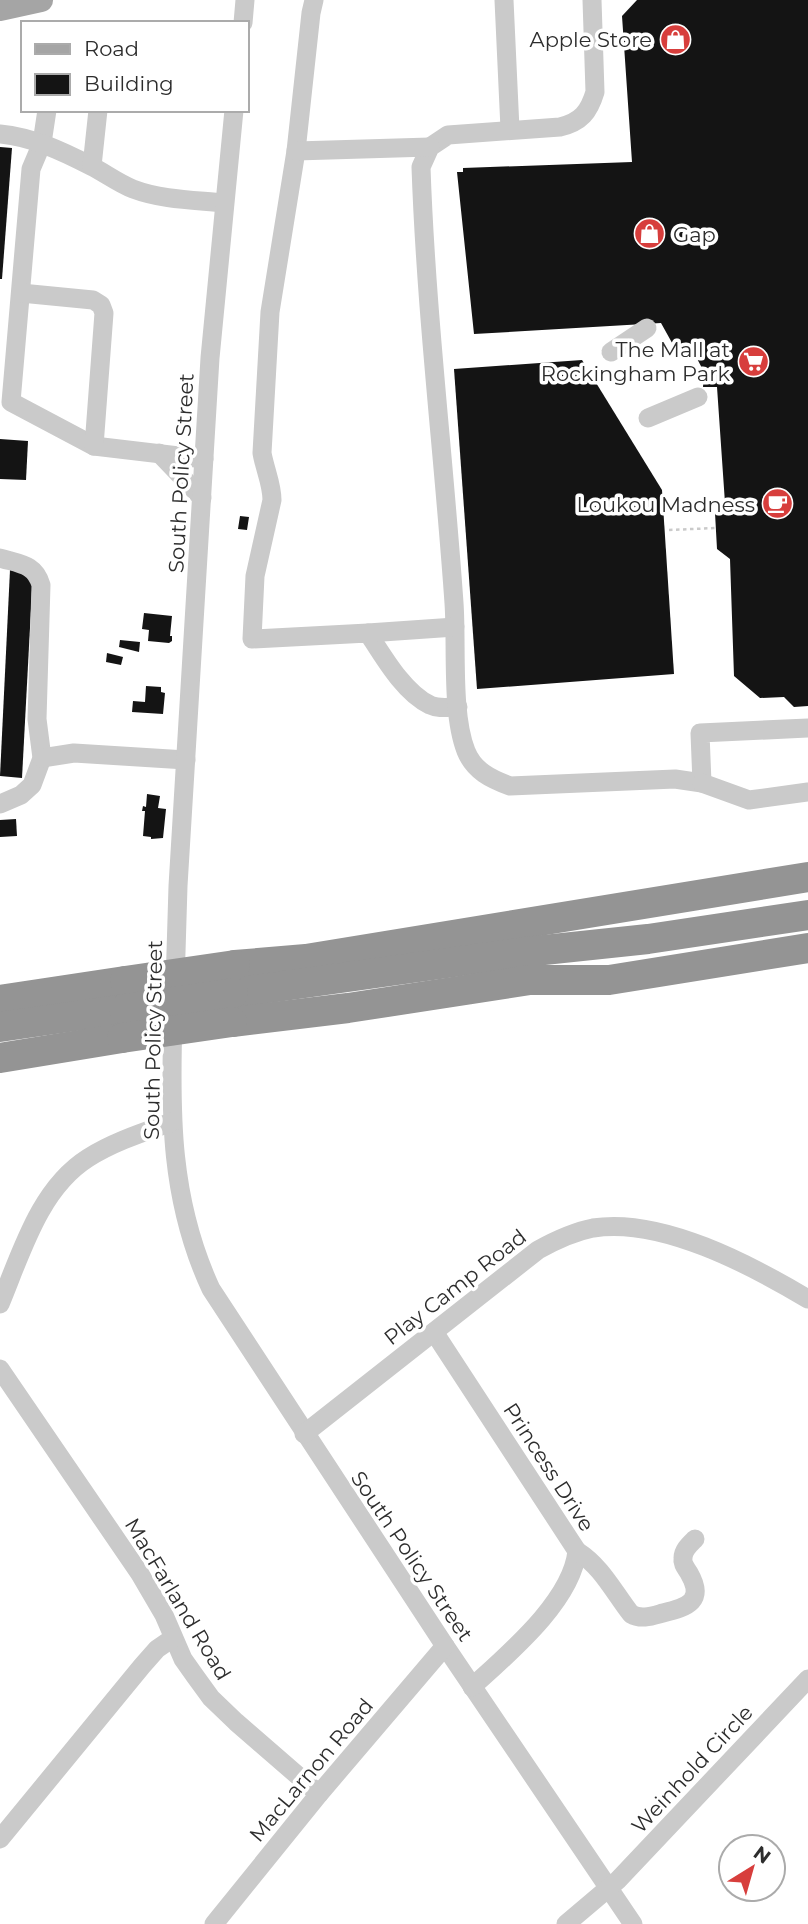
<svg xmlns="http://www.w3.org/2000/svg" width="808" height="1924" viewBox="0 0 808 1924" font-family="Montserrat,sans-serif">
<rect width="100%" height="100%" fill="#fff"/>
<!-- building -->
<g fill="#141414">
<path d="M637,0H808V706L794,707L784,697L760,698L734,676L730,559L717,549L715,513L725,503L717,387H703L704,372L691,347L676,350L661,323L474,334L457,172H463V168L632,162L622,16Z"/>
<path d="M0,147L12,148L2,279H0Z"/>
<path d="M582,360L662,490L674,674L477,689L454,369Z"/>
<path d="M0,439L28,441L26,480L0,479Z"/>
<path d="M240,516L249,517L247,530L238,529Z"/>
<path d="M10,570L33,571L22,778L0,776Z"/>
<path d="M144,613L172,616L170,636H172V641L169,643L148,641L149,630L142,629Z"/>
<path d="M120,640L140,642L139,652L119,647Z"/>
<path d="M107,653L123,657L121,665L106,662Z"/>
<path d="M146,686L161,687V692L165,693L163,714L132,712L133,701L145,702Z"/>
<path d="M147,794L160,796L158,808L166,809L163,838L151,839V837L143,836L145,811H142L143,806L146,807Z"/>
<path d="M16,819L17,836L0,837V820Z"/>
</g>
<g fill="none" stroke-linecap="round" stroke-linejoin="round">
<!-- path -->
<path stroke="#cacaca" stroke-width="2.5" stroke-dasharray="3.5 3.5" stroke-linecap="butt" d="M669,530L716,528"/>
<!-- minor -->
<g stroke="#cacaca" stroke-width="19">
<path d="M314,0L311,13L296,151L270,312L262,453C265,470 272,484 272,500L255,576L252,639L368,633C383,656 404,693 430,705C438,709 449,707 458,707"/>
<path d="M504,0L510,129"/>
<path d="M592,0L595,92C589,112 581,122 560,127L448,135L430,147L421,167C426,313 444,458 454,603C457,645 451,713 466,751C474,771 491,779 510,786L675,779L702,783L700,733L808,728"/>
<path d="M243,23L245,0"/>
<path d="M47,110L42,143L31,169L11,402L94,446L204,459"/>
<path d="M0,134C32,137 62,151 91,166C105,173 118,183 133,189C162,200 194,200 224,203"/>
<path d="M296,151L430,147"/>
<path d="M92,166L98,110"/>
<path d="M21,293L93,300L101,305L104,313L94,446"/>
<path d="M611,352L647,328"/>
<path d="M648,418L698,397"/>
<path d="M159,453L202,498"/>
<path d="M0,558C20,564 35,564 41,585L37,719L42,758L32,785L21,795L0,804"/>
<path d="M368,633L455,627"/>
<path d="M42,758L74,753L186,760"/>
<path d="M702,783L749,800L808,792"/>
<path d="M175,985L178,886L210,358L234,110"/>
<path d="M173,1019C170,1114 170,1201 211,1289L445,1646L633,1924"/>
<path d="M0,1304C21,1254 39,1189 88,1158C113,1142 144,1132 172,1122"/>
<path d="M434,1332L577,1551C572,1601 508,1654 472,1687"/>
<path d="M0,1369L140,1574L164,1615L183,1659L195,1676L211,1698L236,1722L319,1794"/>
<path d="M304,1434L538,1250C556,1240 573,1232 593,1228C661,1217 751,1265 808,1299"/>
<path d="M577,1551C602,1567 613,1591 631,1614C641,1620 652,1616 663,1613C688,1607 705,1601 689,1573C686,1568 682,1564 683,1558C683,1550 690,1544 695,1539"/>
<path d="M0,1839L142,1666L157,1649L173,1638"/>
<path d="M214,1924L319,1794L445,1646"/>
<path d="M566,1924L618,1880L808,1679"/>
</g>
<!-- major -->
<path stroke="#a5a5a5" stroke-width="24" d="M0,9L41,0"/>
<!-- highway -->
<g stroke="#949494" stroke-width="30">
<path d="M235,965L306,959L808,877"/>
<path d="M233,993L525,952L648,939L808,915"/>
<path d="M0,1000L125,981"/>
<path d="M232,1022L348,1008L530,980H609L808,948"/>
<path d="M0,1027L124,1009"/>
<path d="M0,1058L122,1038"/>
</g>
<!-- highway-bridge -->
<g stroke="#949494" stroke-width="30">
<path d="M125,981L235,965"/>
<path d="M124,1009L233,993"/>
<path d="M122,1038L232,1022"/>
</g>
</g>
<!-- icons -->
<defs>
<symbol id="shop-disc" viewBox="-11 -11 22 22"><circle r="9.5" fill="#d73e3c" stroke="#fff"/><path d="M-5-2.5h2.3a2.7 3.5 0 0 1 5.4 0H5L5.5 6h-11ZM-1.5-2.5h3a1.5 2.3 0 0 0-3 0Z" fill="#fff"/></symbol>
<symbol id="supermarket-disc" viewBox="-11 -11 22 22"><circle r="9.5" fill="#d73e3c" stroke="#fff"/><path d="M-6-5.5h2.5l.6 2H6L4.5 2H-2.5L-4.4-4H-6ZM-1.5 3.2a1.3 1.3 0 1 0 .1 0ZM3 3.2a1.3 1.3 0 1 0 .1 0Z" fill="#fff"/></symbol>
<symbol id="cafe-disc" viewBox="-11 -11 22 22"><circle r="9.5" fill="#d73e3c" stroke="#fff"/><path d="M-5.5-4.5H6V0H3Q3 3.5 0 3.5H-2.5Q-5.5 3.5-5.5 0ZM3-3.2v2h1.7v-2ZM-6 4.5H4V6H-6Z" fill="#fff"/></symbol>
</defs>
<g fill-rule="evenodd">
<use href="#shop-disc" x="658" y="22" width="35" height="35"/>
<use href="#shop-disc" x="632" y="216" width="35" height="35"/>
<use href="#supermarket-disc" x="736" y="344" width="35" height="35"/>
<use href="#cafe-disc" x="760" y="486" width="35" height="35"/>
</g>
<g text-anchor="middle" dominant-baseline="central" stroke-width="7" stroke-linejoin="round" paint-order="stroke">
<!-- poi labels -->
<g font-size="21" fill="#2d2d2d" stroke="#fff" text-anchor="end">
<text x="652" y="39">Apple Store</text>
<text x="673" y="234" text-anchor="start">Gap</text>
<text x="730" y="349">The Mall at<tspan x="730" dy="24">Rockingham Park</tspan></text>
<text x="755" y="504">Loukou Madness</text>
</g>
<!-- street labels -->
<g font-size="21" fill="#2d2d2d" stroke="#fff">
<text transform="translate(181 473) rotate(-87)">South Policy Street</text>
<text transform="translate(153 1040) rotate(-89)">South Policy Street</text>
<text transform="translate(455 1287) rotate(-38)">Play Camp Road</text>
<text transform="translate(549 1467) rotate(57)">Princess Drive</text>
<text transform="translate(412 1556) rotate(56)">South Policy Street</text>
<text transform="translate(178 1599) rotate(59)">MacFarland Road</text>
<text transform="translate(692 1769) rotate(-47)">Weinhold Circle</text>
<text transform="translate(311 1770) rotate(-50)">MacLarnon Road</text>
</g>
</g>
<!-- legend -->
<rect x="21" y="21" width="228" height="91" fill="#ffffff" stroke="#ababab" stroke-width="2"/>
<rect x="35" y="44" width="35" height="10" fill="#a5a5a5" stroke="#ababab" stroke-width="2"/>
<text x="84" y="56" font-size="21" fill="#2d2d2d">Road</text>
<rect x="35" y="74" width="35" height="21" fill="#141414" stroke="#ababab" stroke-width="2"/>
<text x="84" y="91" font-size="21" fill="#2d2d2d">Building</text>
<!-- north arrow -->
<g transform="translate(752 1868) rotate(37)"><circle r="33" fill="#ffffff" stroke="#ababab" stroke-width="2"/>
<path d="M0-5L12 26L0 18L-12 26Z" fill="#d73e3c"/>
<text y="-10" font-size="19" font-weight="bold" text-anchor="middle" fill="#2d2d2d">N</text>
</g>
</svg>
